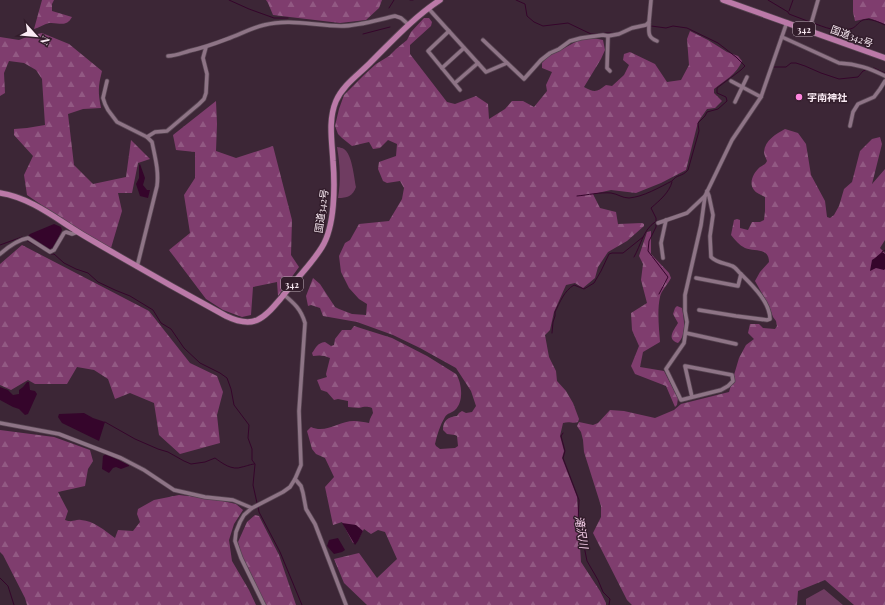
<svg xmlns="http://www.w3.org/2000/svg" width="885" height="605" viewBox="0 0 885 605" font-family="'Playfair Display','Noto Sans JP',serif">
<defs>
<pattern id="forest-firs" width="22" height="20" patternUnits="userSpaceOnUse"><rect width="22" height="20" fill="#7f3d6e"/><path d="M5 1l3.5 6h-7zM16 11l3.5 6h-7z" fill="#925983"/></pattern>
</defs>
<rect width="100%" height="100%" fill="#3c2636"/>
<!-- green -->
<g fill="#6f3c61">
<path d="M337,147C338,147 343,148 344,149C352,154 354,177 356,187C353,196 347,198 338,198C341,181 340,164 337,147Z"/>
<path d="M824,589L843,605H806V599Z"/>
</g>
<!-- forest -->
<g fill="url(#forest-firs)">
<path d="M42,0H54L52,4V11L72,17C66,28 59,22 49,23C44,24 39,28 34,29Z"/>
<path d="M266,0H382L379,8L366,20L340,23L273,15L268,3Z"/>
<path d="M853,0H885V24L869,18L855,21L853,12Z"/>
<path d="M424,18H429L432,22L431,26L410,45V54L447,102L455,104L476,96L488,104L489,119L505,109L512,101H523L534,107L547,91L546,85L552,72L542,68V63L549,55L557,52L579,40L593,38L603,40L605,50L601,59L584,87C595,93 597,92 606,85L612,86L624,75L629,65L623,60L624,54L630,52L655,64L667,82L681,80L689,65L687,39L690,31L708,40L727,52L738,56L742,61C737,74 724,81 714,89V93L722,101L715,108L707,109L698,122L686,170L661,183L636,193L611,190L593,194L600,208L616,212L618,224L642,223L644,224V226L627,241L608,252L598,267L595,278L583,288L575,283L566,285L554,312L550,330L545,335L549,357L556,371L557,381L566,391L573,403L579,419L578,422C573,424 570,421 563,423L560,436L564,451L562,458L577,497L581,562L600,591L606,603V605H367L344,583L334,559L359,553L377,578L397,559L385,532L378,530L371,534L364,529L358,540L353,543L342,522L333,525L325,487L334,477L325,458L316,454L312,449L307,431L311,427C326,434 339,421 354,421C359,421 364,422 369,423L370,419L373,413L372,408C366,406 364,407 359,408C356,408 352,407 348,407V401L338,399L334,400L327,392L321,390L317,380L327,377L326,374L330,358C324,355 319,355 313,356L312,353C316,348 317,343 325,342L331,346L334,345L335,339L342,330H351L354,326L392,338L427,356L456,374C462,383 464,402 455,410C452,413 447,413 445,417C440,425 437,435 435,444L436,446L440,449L455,448L458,446L457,436L455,435L447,434L443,430C443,420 448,417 457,416L459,413L462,411L466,413L472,412L476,406L471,391L456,368L420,348L393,335L357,322L323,316L320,308L311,305L308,306L306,296L313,278L320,284L335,307L339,309L352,314L366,315L367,304L359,299L349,288L341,272L339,256L345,243L350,240L359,224L389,221L402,199L404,188L400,181L387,183L383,181L378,169L379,162L396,156L397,144L388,140L380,148L373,149L369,142L352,146L342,138L338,134L335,126L339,109L344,95L365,74L376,64L389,56L396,49L407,40L411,32Z"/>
<path d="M42,33L69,44L102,71C98,87 98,92 101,108L83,109L68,114L74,165L93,184L126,177L131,140L150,159L138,163L132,193H118L122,211L111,248L82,233L27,195L24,175L33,156L14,135V129L27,128L45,125L42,79L36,70L24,63L9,61L4,73L5,93L0,96V37L19,40L29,36Z"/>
<path d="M216,101L217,124L216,151L236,158L273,146L292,220L291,255L299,267L278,296L277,282L253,287L251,315L242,317L223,310L206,299L169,250L190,233L184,195L195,178V152L176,150L173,135Z"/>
<path d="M785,129L798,133L806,144L811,175L825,201L827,217L830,218L834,215L839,206L844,189L852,182L860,151L872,139L880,137L882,144L872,184L885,169V240L880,248L885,253V605H854L825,580L798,591L797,605H632L627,600L593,533L601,517V506L584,452L583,440L581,432L577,426L579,422L593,425L598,423L610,410L624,411L655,418L674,410L681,404L729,392L739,358L746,345L754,339L748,333L750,324H759L763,328L775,329L777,326L776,321L773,317L769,306L755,281L760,272L769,262C769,247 754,252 745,248C739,245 735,240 731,235L734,220L737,219L740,220V228L748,230L752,222H760L764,220L765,211V197C761,195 756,193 754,190C748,183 754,172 760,167C763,165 765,165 767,161C766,158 764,155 764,152C765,140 776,134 785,129Z"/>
<path d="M651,231V254L669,273L671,278C668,284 661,291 660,297C657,310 659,329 660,342L643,352L640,367L664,371L678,398L677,405L675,407L666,386L635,374L631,366L639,346L632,330L631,313L647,303L641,280L643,264L639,256L647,232Z"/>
<path d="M22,245L149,311L190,363L217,376L223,392L217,415L220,443L180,454L159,435L154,403L130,393L115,399L108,379L94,370L77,367L67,384H35L28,380L11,390L0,385V264Z"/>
<path d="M677,306L682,308C684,319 687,335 678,343C666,339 674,330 678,323L673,314L675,308Z"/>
<path d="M0,430L54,437L90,450L93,461L88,469L85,486L58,492L68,511L65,520C73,523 75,519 81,520C94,521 104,530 115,538L118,530L133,531L140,522L137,514L138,509L154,500L179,495L214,499L236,504L243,510L234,524L229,540L232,561L249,590L256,605H27L25,598L3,555L0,552Z"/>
<path d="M255,515L259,516L279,555L296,605H265L242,557L238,542L247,522Z"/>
</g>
<!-- water -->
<g fill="#35052b">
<path d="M140,164L145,178L143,185L147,190H150L148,198L140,196L136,184L139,178V165Z"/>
<path d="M54,224L61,227L62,230L53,249L50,250L28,236L30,234Z"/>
<path d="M882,252L885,254V269L884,270L876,268L870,271L872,260L875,258Z"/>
<path d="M27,382H29L30,390L35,391L37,394L28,414L25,415L19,409L13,407L0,400V387L8,390L13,395L19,394V390L23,387Z"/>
<path d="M84,413L93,418L105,422L99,441L62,423L58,417L59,414Z"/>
<path d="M106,454L129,465V466L121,469L116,467L113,468L109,473L102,469L103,456Z"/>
<path d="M342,523L356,525L363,531L358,541L355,545Z"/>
<path d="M338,538L345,550L342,552L334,554L327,546L329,540Z"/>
</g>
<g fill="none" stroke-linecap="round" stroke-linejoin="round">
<!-- stream -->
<g stroke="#35052b" stroke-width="1">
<path d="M229,0L249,9L274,18H288"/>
<path d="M410,0H413"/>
<path d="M516,0L525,4L527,16L534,22L543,26L568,23L591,34L606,33H613"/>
<path d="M768,0L788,12L789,14L810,22"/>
<path d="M389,8L394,0"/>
<path d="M789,11L793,0"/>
<path d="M813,23C824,27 838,33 850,29C856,28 858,22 863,20C870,18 879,22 885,25"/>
<path d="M633,29L648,27"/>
<path d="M363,34L390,27"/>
<path d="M774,67H786L791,63H796L805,66L821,73L839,79L858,77L863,71L866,70"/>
<path d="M871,69L874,68L885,73"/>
<path d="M577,196C588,195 600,192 611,193C618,194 622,198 629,198C643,197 660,187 672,181C677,174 682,177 688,170L699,131L698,123L705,116L707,112L718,109L727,101L726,97L717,93V88L741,70L745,66L736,57L718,43L687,28L673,26L666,28L651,26"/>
<path d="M26,240L42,249"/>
<path d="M0,245L22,237L24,238"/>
<path d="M882,252L885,250"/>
<path d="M50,254H54L64,263L76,269L88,273L98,282L115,290L130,296L153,310L161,323L171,329L184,348L200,363L220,373L227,378L231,389L234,405L249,425L248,438L252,449V460L255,464L253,485L257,503"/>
<path d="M634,257C641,245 643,230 655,222"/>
<path d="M659,294L668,277L648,251L649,241L656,227V218L651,208C660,200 669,193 672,182"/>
<path d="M552,333L553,322L555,316V312C560,302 564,291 574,285L584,289L594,283L601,271L609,254L612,253H623L643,237"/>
<path d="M105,422L135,439L158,449L168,452L184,461L191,464L205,462L215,458C222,463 232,471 242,467C247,466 248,465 254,464"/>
<path d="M563,433L561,436L565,451L563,458L579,500L578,523L582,536L587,561L598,580L603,592L610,599L609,605"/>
<path d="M258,506L259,512L280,552L302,605"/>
<path d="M0,578L8,586L14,605"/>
</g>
<defs>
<g id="minor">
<path d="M428,8L486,72L507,63"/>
<path d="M649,23C649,32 647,37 657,41"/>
<path d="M449,31L428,51L460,90"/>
<path d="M809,31L818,0"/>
<path d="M608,36L607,68L610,71"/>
<path d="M782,37L839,63C857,64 869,68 885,76"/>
<path d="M483,40L524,79L541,60L550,53L559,49L570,41L581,38L603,35L608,36L619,34L632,28L646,25L649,22L651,0"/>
<path d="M168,56C175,56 182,53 189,51C202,48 214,44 227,39C239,35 251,28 264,25C290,18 315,26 341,26C359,26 377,20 395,16L401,18L409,25"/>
<path d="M442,68L464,48"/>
<path d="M107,81L103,98L105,104L108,110L117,122L147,137L152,142C155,157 159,171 157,186L137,267"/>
<path d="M731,81L761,97"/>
<path d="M455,83L478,63"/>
<path d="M735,102L747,77"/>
<path d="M850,126L853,112L858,104L874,97L880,89L885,81"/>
<path d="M147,137L155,132L167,131L199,104L204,99L206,93L207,74L203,58L206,47"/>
<path d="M658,223L687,213L705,196"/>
<path d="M0,254C8,247 17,240 28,238L50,252L54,250L64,233L66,232L72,234L78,232"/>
<path d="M663,258L661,243L666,220"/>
<path d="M696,278L738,286L741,274"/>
<path d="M699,310L736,316L767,320L770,319C770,302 752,285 741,274C738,272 736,267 732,266C725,263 717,263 711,257L710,236L713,215L709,196L707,191"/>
<path d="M686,333L736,344"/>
<path d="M692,397L685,366L732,375L733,381L728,386L721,390L681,400L666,369L684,343L687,322L685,311V295L701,225L705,196L732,140L761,97L787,22"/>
<path d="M0,423L59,434L121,458L144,470L174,490L205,497L233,500L252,508"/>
<path d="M295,479L301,486L303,493L306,509L315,524L346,605"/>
<path d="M264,605L241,558L235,541L236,532L240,522L244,515L252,508L283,492L290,487L295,479L301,465L299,411L305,323C301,309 294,303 283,294"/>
</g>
<g id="highway">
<path d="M723,0L885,58"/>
<path d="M0,193C33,198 60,222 88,238C134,265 180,291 226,316C255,330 264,318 282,297C295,280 311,265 322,247C335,226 335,186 333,161C332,141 328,120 336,101C343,85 358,75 370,63C392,41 414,17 440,0"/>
</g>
</defs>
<!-- minor casing -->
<use href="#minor" stroke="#564451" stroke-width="5"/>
<!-- highway casing -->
<use href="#highway" stroke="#564451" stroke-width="7"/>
<!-- minor -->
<use href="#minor" stroke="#8e7486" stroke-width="3.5"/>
<!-- highway -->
<use href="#highway" stroke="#bb79a8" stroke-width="5.5"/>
</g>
<!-- markers -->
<circle fill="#ff85df" stroke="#321d2b" stroke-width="1.5" cx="799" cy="97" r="4"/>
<g text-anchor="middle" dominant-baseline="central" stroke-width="3" stroke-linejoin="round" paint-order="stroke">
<!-- shield labels -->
<g fill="#321d2b" stroke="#beadb8" stroke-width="1">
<rect x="793" y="22" width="22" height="14" rx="3"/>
<rect x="281" y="277" width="22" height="14" rx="3"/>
</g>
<g font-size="9" font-weight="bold" fill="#faebf4">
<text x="804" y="29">342</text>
<text x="292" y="284">342</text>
</g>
<!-- street labels -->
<g font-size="10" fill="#faebf4" stroke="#321d2b">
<text transform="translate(852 36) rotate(20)">国道342号</text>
<text transform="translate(321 211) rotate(-82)">国道342号</text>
</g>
<!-- poi labels -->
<g font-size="10" font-weight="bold" fill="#faebf4" stroke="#321d2b" text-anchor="start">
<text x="807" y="97">宇南神社</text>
</g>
<!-- water labels -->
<g font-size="11" font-style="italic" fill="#fad2ed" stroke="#321d2b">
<text transform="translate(582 532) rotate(81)">滝沢川</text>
</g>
</g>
<!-- north arrow -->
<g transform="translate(36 36) rotate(117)" stroke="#321d2b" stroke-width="3" paint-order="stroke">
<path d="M0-3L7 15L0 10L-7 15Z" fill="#faebf4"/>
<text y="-6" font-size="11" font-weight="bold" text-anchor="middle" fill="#faebf4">N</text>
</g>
</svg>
